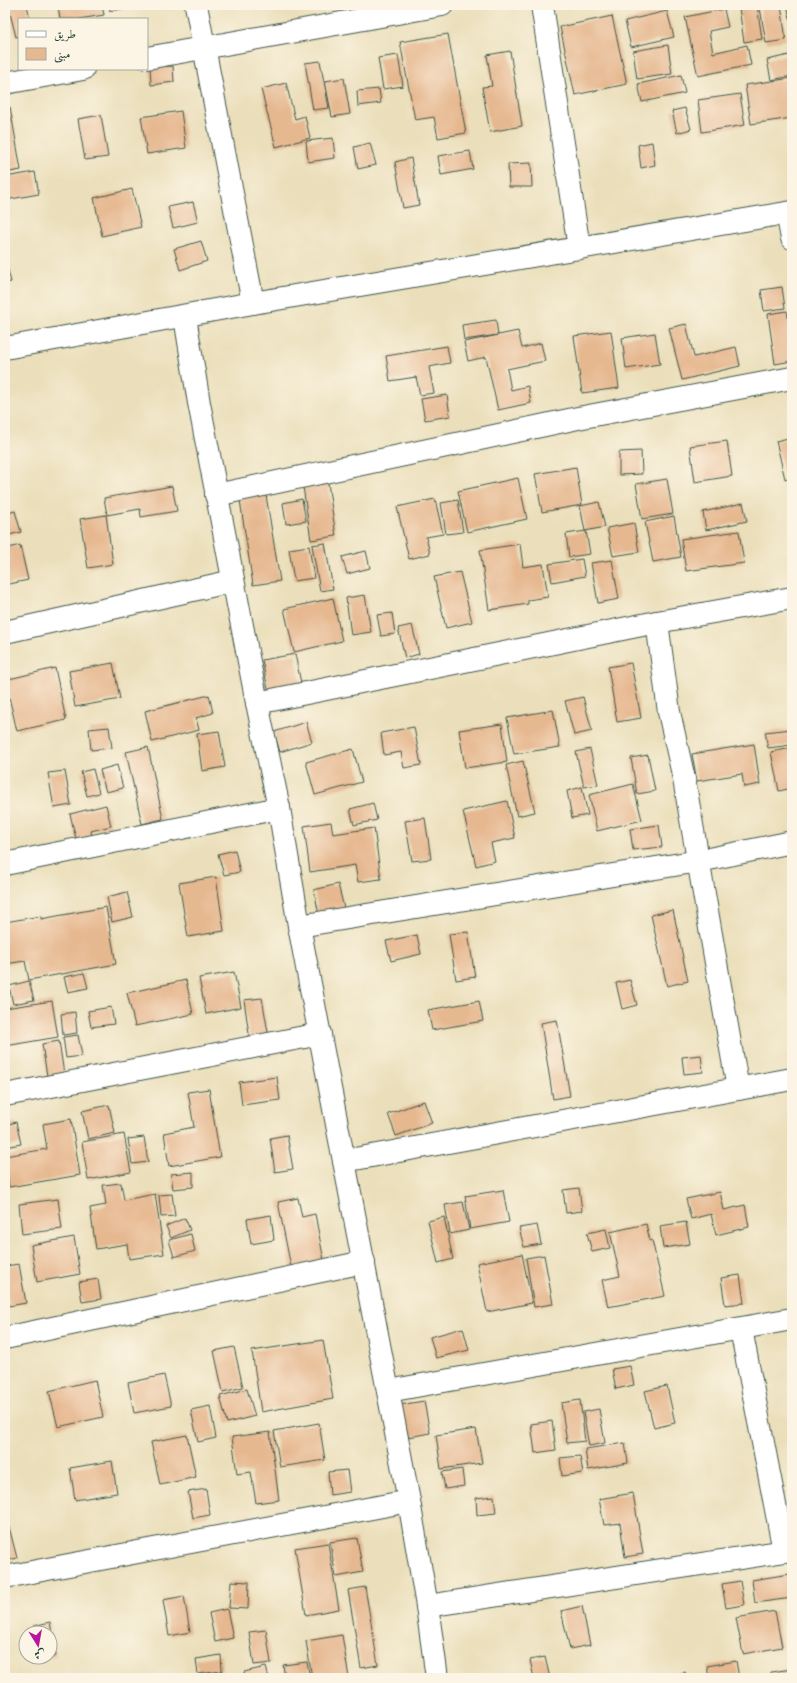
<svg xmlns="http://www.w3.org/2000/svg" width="797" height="1683" viewBox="0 0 797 1683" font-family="'EB Garamond',Amiri,serif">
<rect width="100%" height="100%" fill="#fcf5e5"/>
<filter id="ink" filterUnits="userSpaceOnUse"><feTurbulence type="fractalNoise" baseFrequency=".025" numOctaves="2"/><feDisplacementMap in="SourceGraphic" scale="8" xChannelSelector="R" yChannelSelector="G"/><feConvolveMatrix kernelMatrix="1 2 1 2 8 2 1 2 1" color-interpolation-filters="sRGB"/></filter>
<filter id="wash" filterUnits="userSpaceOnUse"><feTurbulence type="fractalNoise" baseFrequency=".012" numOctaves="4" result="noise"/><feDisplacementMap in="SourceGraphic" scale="16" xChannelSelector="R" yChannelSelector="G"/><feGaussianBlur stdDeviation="0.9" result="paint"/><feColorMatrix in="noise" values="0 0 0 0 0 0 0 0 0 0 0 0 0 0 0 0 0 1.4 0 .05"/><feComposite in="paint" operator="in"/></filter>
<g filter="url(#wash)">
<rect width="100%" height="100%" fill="#ebdfbb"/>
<g id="blocks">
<!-- building -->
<g fill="#e6b890">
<path d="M8,5H27L30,19H19V36L16,37Z"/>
<path d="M58,5H102L104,15L79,19H60Z"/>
<path d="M109,5H130L131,7L110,11Z"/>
<path d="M757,5L762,39L744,42L739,8Z"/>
<path d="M781,5L786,40L766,43L760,8Z"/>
<path d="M787,5H792V22H791Z"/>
<path d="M724,9L728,27L709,31L713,53L747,45L751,65L698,76L685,17Z"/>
<path d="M667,11L674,37L631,47L625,21Z"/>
<path d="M612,16L627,84L575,95L560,27Z"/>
<path d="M448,34L466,133L438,138L434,117L415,120L400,42Z"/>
<path d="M668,45L672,74L637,79L633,51Z"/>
<path d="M510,51L522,126L490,132L482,87L492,86L487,55Z"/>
<path d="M398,55L403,86L383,89L378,58Z"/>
<path d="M789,55L792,76L771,80L767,60Z"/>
<path d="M320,61L329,108L313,110L305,63Z"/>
<path d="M173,66L174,82L151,85L150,67Z"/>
<path d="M681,75L685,93L642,102L638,84Z"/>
<path d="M344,78L350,114L332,117L325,81Z"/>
<path d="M792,78V118L751,124L745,85Z"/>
<path d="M286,83L295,119L305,116L310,138L276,147L261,89Z"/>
<path d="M379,89L381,103L358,106L357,91Z"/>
<path d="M740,94L745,125L702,132L698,100Z"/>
<path d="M10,107L21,170L5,173V108Z"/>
<path d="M685,108L691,129L677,133L672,111Z"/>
<path d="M181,111L186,148L147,154L141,117Z"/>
<path d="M101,115L108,157L85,160L78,119Z"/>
<path d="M333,138L335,158L308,162L306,141Z"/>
<path d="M652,142L655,165L641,168L638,145Z"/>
<path d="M370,143L376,165L358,169L354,147Z"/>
<path d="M470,151L473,169L441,175L438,156Z"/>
<path d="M411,158L419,205L403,208L395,162Z"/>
<path d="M531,163L532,187H509L508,164Z"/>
<path d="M35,172L39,194L5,200V177Z"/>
<path d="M132,189L141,227L102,236L94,198Z"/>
<path d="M193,202L198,222L173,228L168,207Z"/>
<path d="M201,241L207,261L180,270L174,249Z"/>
<path d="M5,258L11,282L5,283Z"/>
<path d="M782,287L785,308L764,311L761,290Z"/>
<path d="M787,311L792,342V361L775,364L768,314Z"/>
<path d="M496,320L498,335L464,340L462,325Z"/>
<path d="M686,324L694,357L736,347L740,366L682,380L669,328Z"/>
<path d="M518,331L522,348L541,343L545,361L507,369L511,390L528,386L531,403L498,410L486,357L468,361L464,342Z"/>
<path d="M611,331L619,388L582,393L574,336Z"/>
<path d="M655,333L660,364L626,369L622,338Z"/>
<path d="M447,346L450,363L429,367L434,393L420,395L416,377L390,381L386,356Z"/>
<path d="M447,395L450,416L425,420L421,399Z"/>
<path d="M792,437V477L785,479L776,441Z"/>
<path d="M727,441L732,476L695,482L690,446Z"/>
<path d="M641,451L642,474L619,475V452Z"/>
<path d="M576,467L582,505L542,512L535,474Z"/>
<path d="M518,478L527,519L467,532L458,491Z"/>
<path d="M667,479L673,514L642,519L636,484Z"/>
<path d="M264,483L280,581L253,585L238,487Z"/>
<path d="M328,483L336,536L311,540L303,487Z"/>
<path d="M172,486L177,511L141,517L140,509L107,515L104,498Z"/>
<path d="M302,499L306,521L286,524L283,503Z"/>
<path d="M435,499L443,534L426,537L430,554L409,559L397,507Z"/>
<path d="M458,500L463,532L446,534L441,503Z"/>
<path d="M599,502L605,527L585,531L580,506Z"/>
<path d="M743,503L747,521L706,530L703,512Z"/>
<path d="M15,511L21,532L5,536V514Z"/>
<path d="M106,515L113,564L88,568L80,519Z"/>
<path d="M674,516L681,557L653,562L645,522Z"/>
<path d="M634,523L639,552L613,556L607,528Z"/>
<path d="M586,531L590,554L569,557L566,534Z"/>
<path d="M739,531L744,563L686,571L681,539Z"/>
<path d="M325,543L333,589L320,591L312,545Z"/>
<path d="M520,544L523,567L543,564L548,597L528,600V604L489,610L480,550Z"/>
<path d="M20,545L28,580L5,585V549Z"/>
<path d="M309,546L314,578L294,581L289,549Z"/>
<path d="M366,551L370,568L347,574L342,557Z"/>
<path d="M582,559L585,576L552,582L549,564Z"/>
<path d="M612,560L619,599L598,603L591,563Z"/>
<path d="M460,572L472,622L446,628L434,577Z"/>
<path d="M365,595L371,632L351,635L346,598Z"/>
<path d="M333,598L342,641L294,652L284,609Z"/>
<path d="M392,613L395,634L381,636L377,615Z"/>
<path d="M412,625L419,654L405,658L398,628Z"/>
<path d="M295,654L302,688L269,694L262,660Z"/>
<path d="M113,663L120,699L75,707L69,671Z"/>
<path d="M631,663L641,718L617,722L608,667Z"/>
<path d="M55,668L66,720L17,731L5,680Z"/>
<path d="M209,695L213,713L196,718L199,730L152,742L145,711Z"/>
<path d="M583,697L592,731L574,735L565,701Z"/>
<path d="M553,710L560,747L514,754L507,718Z"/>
<path d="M306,722L312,742L280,752L274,732Z"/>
<path d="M502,724L507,762L465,768L459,730Z"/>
<path d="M109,727L112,748L91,750L89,729Z"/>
<path d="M414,727L421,765L404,768L401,752L384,755L381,733Z"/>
<path d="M792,729V745L768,748L765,732Z"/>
<path d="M219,731L225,767L202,771L197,734Z"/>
<path d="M754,744L760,784L744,787L742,774L697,781L692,754Z"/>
<path d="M148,747L163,819L142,824L126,752Z"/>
<path d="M792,748V788L779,791L771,752Z"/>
<path d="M353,749L362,782L315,795L306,762Z"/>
<path d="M590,749L598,785L584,787L576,752Z"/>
<path d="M648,755L655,791L637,794L631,758Z"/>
<path d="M523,761L535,812L517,816L506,765Z"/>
<path d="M117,765L123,788L106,792L100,770Z"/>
<path d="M93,769L99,793L87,796L81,772Z"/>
<path d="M65,771L71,805L54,808L48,773Z"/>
<path d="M633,784L642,820L597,831L589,795Z"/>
<path d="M582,787L588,815L572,818L567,791Z"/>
<path d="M507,801L515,838L491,843L495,861L476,866L463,811Z"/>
<path d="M373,803L377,820L354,825L350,809Z"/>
<path d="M106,805L111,826L91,831L94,843L78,847L70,814Z"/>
<path d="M425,818L431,859L412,861L405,821Z"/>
<path d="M331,822L333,834L374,828L381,879L358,882L355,865L310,872L304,826Z"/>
<path d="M659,825L662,847L633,850L630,829Z"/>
<path d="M235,850L240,872L224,875L218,854Z"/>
<path d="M216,877L224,931L188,937L179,883Z"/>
<path d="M338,884L344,908L319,915L314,890Z"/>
<path d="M127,892L133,917L112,922L107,897Z"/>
<path d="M106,907L116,964L29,980L25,961L5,964V922L41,916V919Z"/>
<path d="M673,910L688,981L667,986L651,915Z"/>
<path d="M468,932L475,977L456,980L449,934Z"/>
<path d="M417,935L421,954L391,961L386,941Z"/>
<path d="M234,972L241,1007L206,1014L199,978Z"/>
<path d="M84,973L88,988L68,992L64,977Z"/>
<path d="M186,980L193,1014L135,1026L127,993Z"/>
<path d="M630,980L637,1005L622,1009L616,983Z"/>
<path d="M29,981L34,1000L13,1004L9,986Z"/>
<path d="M262,998L269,1038L250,1041L244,1000Z"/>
<path d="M52,1001L58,1037L5,1046V1008Z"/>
<path d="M479,1001L483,1021L432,1030L428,1010Z"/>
<path d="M111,1007L114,1024L91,1027L88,1011Z"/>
<path d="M75,1012L77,1033L63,1035L61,1014Z"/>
<path d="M557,1020L570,1096L553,1099L541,1023Z"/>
<path d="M78,1035L82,1056L66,1058L63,1037Z"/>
<path d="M59,1041L64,1074L47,1076L42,1044Z"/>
<path d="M701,1055L703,1072L684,1074L682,1057Z"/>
<path d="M277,1077L280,1100L242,1105L239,1082Z"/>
<path d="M209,1089L220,1157L169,1166L164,1133L194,1127L188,1092Z"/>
<path d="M424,1101L432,1123L396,1136L388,1114Z"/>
<path d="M109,1105L115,1133L88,1139L82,1111Z"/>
<path d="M71,1119L80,1175L9,1187L5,1156L47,1149L43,1124Z"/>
<path d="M16,1122L21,1144L5,1147V1125Z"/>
<path d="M124,1134L131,1172L88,1180L82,1142Z"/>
<path d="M287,1135L293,1169L275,1172L270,1138Z"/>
<path d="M144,1137L148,1162L132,1164L128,1139Z"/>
<path d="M193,1172V1187L173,1189L171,1174Z"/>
<path d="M121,1183L124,1200L155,1194L164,1254L129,1259L127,1244L96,1249L90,1208L106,1205L103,1185Z"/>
<path d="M579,1188L582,1211L566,1213L563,1190Z"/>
<path d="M503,1190L509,1222L470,1229L465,1196Z"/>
<path d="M720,1192L724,1210L745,1205L749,1227L716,1235L711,1214L691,1219L686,1199Z"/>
<path d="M172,1194L175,1216L161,1217L159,1195Z"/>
<path d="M298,1198L302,1217L315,1214L325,1266L292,1272L278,1202Z"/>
<path d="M58,1199L62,1229L22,1234L19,1204Z"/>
<path d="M463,1202L469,1230L450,1234L445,1205Z"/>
<path d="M271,1215L274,1240L251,1244L247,1219Z"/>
<path d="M444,1217L453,1259L438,1263L428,1221Z"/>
<path d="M185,1218L190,1230L171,1238L166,1226Z"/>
<path d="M686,1222L690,1244L663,1248L660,1226Z"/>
<path d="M646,1224L650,1241L652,1240L665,1296L608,1307L602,1280L620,1276L610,1232Z"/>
<path d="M537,1225L541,1244L524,1247L519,1228Z"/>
<path d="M606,1229L610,1248L592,1252L587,1233Z"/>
<path d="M191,1234L195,1251L174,1257L169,1240Z"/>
<path d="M74,1237L80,1274L37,1282L31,1245Z"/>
<path d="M522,1254L532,1303L487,1312L477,1263Z"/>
<path d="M544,1255L553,1304L534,1307L526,1258Z"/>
<path d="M19,1264L26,1303L9,1306L5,1285V1266Z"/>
<path d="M740,1275L744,1303L725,1305L721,1278Z"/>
<path d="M98,1279L101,1299L82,1302L79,1282Z"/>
<path d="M463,1328L469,1350L436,1358L430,1337Z"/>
<path d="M323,1340L333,1399L261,1412L252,1351Z"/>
<path d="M234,1347L243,1387L223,1392L214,1351Z"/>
<path d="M630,1366L634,1385L616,1389L612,1369Z"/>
<path d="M164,1375L171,1406L134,1413L128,1383Z"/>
<path d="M95,1380L103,1417L58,1427L49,1391Z"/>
<path d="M667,1386L675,1423L654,1428L645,1391Z"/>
<path d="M247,1389L255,1416L227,1423L220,1396Z"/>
<path d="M580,1400L585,1441L567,1443L561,1403Z"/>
<path d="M424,1401L430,1433L398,1439L393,1406Z"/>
<path d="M210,1406L216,1438L198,1442L191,1410Z"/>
<path d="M599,1409L605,1443L589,1446L583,1412Z"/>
<path d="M552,1421L556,1450L535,1453L531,1424Z"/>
<path d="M319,1423L325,1460L280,1467L274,1431Z"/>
<path d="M476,1429L482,1463L441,1469L436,1435Z"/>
<path d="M270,1432L279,1500L256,1503L251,1472L237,1474L232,1437Z"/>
<path d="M187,1435L196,1477L160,1485L151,1442Z"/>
<path d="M625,1443L628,1463L588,1470L585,1449Z"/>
<path d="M580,1456L583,1473L562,1476L560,1458Z"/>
<path d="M112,1461L117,1493L75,1500L70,1468Z"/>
<path d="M462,1469L464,1486L445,1489L442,1472Z"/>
<path d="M347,1470L350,1492L330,1495L328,1472Z"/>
<path d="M206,1489L210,1515L193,1518L188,1492Z"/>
<path d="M633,1493L643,1554L625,1557L620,1523L604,1525L599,1499Z"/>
<path d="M494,1496L496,1513L477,1515L476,1498Z"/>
<path d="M9,1527L17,1558L5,1561V1528Z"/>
<path d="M357,1538L363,1572L336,1577L330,1542Z"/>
<path d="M328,1543L339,1609L306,1615L295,1548Z"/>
<path d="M790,1574L792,1598L755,1603L752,1580Z"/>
<path d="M231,1581L249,1582L248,1609L229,1608Z"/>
<path d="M740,1581L744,1605L726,1608L722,1584Z"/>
<path d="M365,1587L378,1665L361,1668L348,1590Z"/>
<path d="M184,1596L190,1632L169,1636L163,1600Z"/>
<path d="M582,1606L590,1645L570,1649L561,1611Z"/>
<path d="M227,1609L233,1638L215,1642L209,1613Z"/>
<path d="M775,1611L782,1647L743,1654L736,1618Z"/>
<path d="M50,1622L56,1656L50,1658V1633H34L33,1626Z"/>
<path d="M266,1630L271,1663L254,1665L249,1632Z"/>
<path d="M342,1635L349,1678H312L306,1641Z"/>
<path d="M221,1655L222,1671L198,1674L196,1659Z"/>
<path d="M545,1657L550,1678H534L530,1660Z"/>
<path d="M736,1661L739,1678H709L707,1666Z"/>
<path d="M307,1662L310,1678H285L283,1665Z"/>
<path d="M266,1667L269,1678H245L244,1672Z"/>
<path d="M792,1669V1678H772L771,1672Z"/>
<path d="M685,1672L687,1678H666V1677Z"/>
</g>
</g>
</g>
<g filter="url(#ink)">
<use href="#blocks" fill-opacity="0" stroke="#3e5548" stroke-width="1"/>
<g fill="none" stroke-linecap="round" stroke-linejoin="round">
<defs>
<g id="street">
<path d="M196,5L253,303"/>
<path d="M542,5L579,248"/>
<path d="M147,58L442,5"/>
<path d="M5,83L83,69"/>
<path d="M787,213L792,238"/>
<path d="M185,317L199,403L257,703L279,808L299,926L409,1501L427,1606L437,1678"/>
<path d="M216,495L578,418L792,378"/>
<path d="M657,622L669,712L684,779L738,1089"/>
<path d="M5,632L233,581"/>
<path d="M257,703L657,622L792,598"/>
<path d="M5,864L279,808"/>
<path d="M299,926L699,861L792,842"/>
<path d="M5,1095L320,1034"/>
<path d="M344,1161L792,1079"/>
<path d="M741,1329L784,1551"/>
<path d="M5,1338L364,1262"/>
<path d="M388,1391L792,1319"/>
<path d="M5,1577L409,1501"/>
<path d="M427,1606L792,1550"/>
</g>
<path id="secondary" d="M5,348L253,303L792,212"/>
</defs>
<!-- street casing -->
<use href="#street" stroke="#3e5548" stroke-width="24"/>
<!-- secondary casing -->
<use href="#secondary" stroke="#3e5548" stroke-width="24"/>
<!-- street -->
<use href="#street" stroke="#fff" stroke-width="22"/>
<!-- secondary -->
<use href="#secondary" stroke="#fff" stroke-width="22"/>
</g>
</g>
<!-- margin -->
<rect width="797" height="1683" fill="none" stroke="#fcf5e5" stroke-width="20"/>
<!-- legend -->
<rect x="18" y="18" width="130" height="52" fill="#fcf5e5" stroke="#a4ab9e"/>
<rect x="26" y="31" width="20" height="6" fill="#ffffff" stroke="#a4ab9e"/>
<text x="54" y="38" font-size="12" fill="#1f3d34">طريق</text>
<rect x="26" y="48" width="20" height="12" fill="#e6b890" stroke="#a4ab9e"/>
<text x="54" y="58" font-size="12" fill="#1f3d34">مبنى</text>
<!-- north arrow -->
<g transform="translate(38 1645) rotate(169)"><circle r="19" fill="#fcf5e5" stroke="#a4ab9e"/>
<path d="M0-3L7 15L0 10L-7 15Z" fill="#b5179e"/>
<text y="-6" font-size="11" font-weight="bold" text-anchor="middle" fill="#1f3d34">ش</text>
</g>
</svg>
